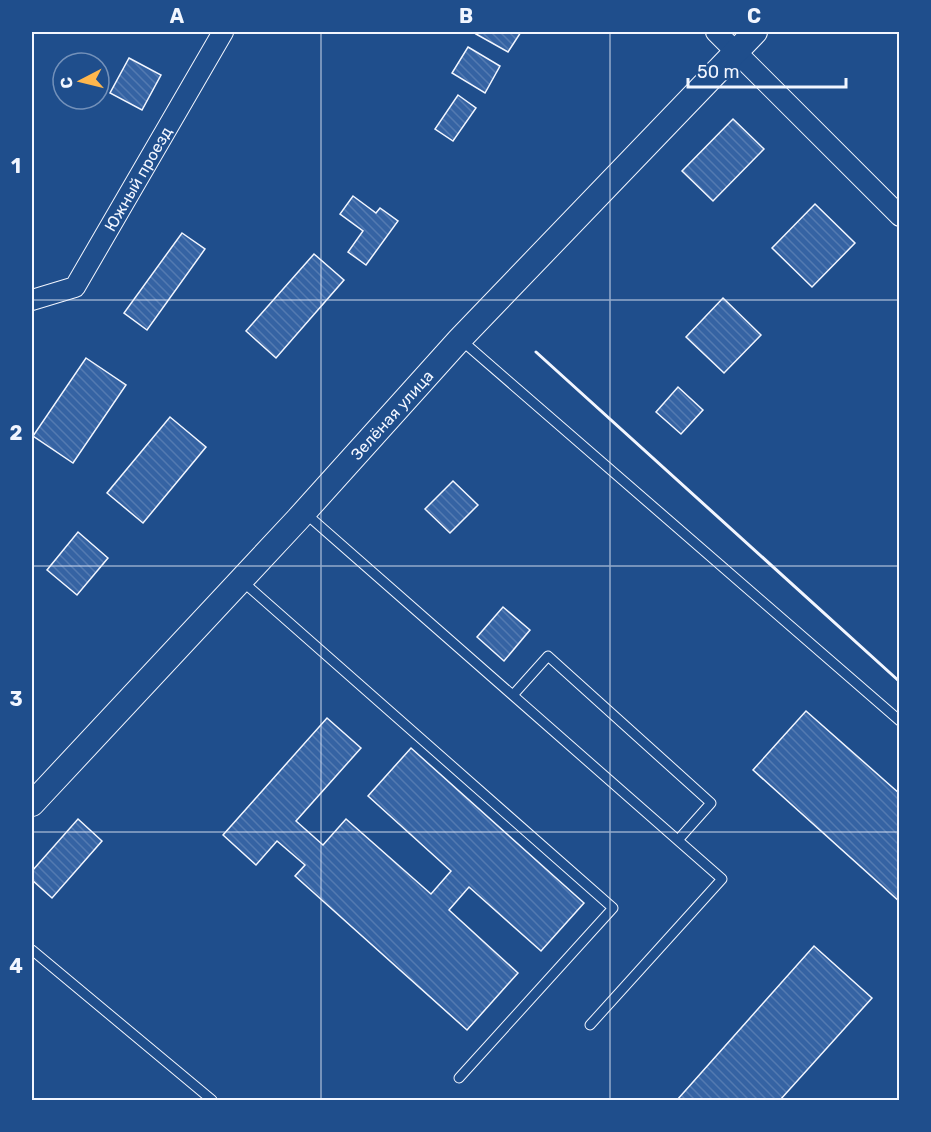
<svg xmlns="http://www.w3.org/2000/svg" width="931" height="1132" viewBox="0 0 931 1132" font-family="Rubik,sans-serif">
<defs>
<pattern id="building-back-hatch" width="6" height="6" patternUnits="userSpaceOnUse" patternTransform="scale(1.5)"><rect width="6" height="6" fill="#3563a3"/><path d="M-1 5l2 2M0 0l6 6M5-1l2 2" fill="none" stroke="#537ab1"/></pattern>
</defs>
<rect width="100%" height="100%" fill="#1f4e8c"/>
<!-- building -->
<g fill="url(#building-back-hatch)" stroke="#f2f6ff" stroke-width="1.5">
<path d="M478,32H521L508,52L476,34Z"/>
<path d="M468,47L500,66L485,93L452,73Z"/>
<path d="M129,58L161,75L142,110L110,93Z"/>
<path d="M458,95L476,108L453,141L435,129Z"/>
<path d="M733,119L764,149L713,201L682,171Z"/>
<path d="M353,196L376,213L380,208L398,221L366,265L348,252L363,231L340,214Z"/>
<path d="M815,204L855,243L812,287L772,248Z"/>
<path d="M182,233L205,249L147,330L124,313Z"/>
<path d="M314,254L344,280L276,358L246,331Z"/>
<path d="M723,298L761,335L724,373L686,337Z"/>
<path d="M86,358L126,385L73,463L33,436Z"/>
<path d="M678,387L703,410L681,434L656,412Z"/>
<path d="M170,417L206,447L143,523L107,493Z"/>
<path d="M453,481L478,505L450,533L425,509Z"/>
<path d="M78,532L108,558L77,595L47,570Z"/>
<path d="M503,607L530,630L504,661L477,637Z"/>
<path d="M806,711L900,794V902L753,770Z"/>
<path d="M327,718L361,748L296,821L323,845L346,819L431,894L451,871L368,796L411,748L584,903L541,951L469,887L449,910L518,973L467,1030L295,876L305,865L277,841L256,865L223,835Z"/>
<path d="M78,819L102,841L52,898L32,880V871Z"/>
<path d="M814,946L872,998L780,1100H677Z"/>
</g>
<g fill="none" stroke-linecap="round" stroke-linejoin="round">
<defs>
<g id="service">
<path d="M460,339L900,721"/>
<path d="M304,512L722,879L590,1025"/>
<path d="M241,580L613,908L459,1078"/>
<path d="M513,695L548,656L711,803L678,840"/>
<path d="M32,950L212,1100"/>
</g>
<g id="minor">
<path d="M716,32L900,216"/>
<path id="s1" d="M32,300L75,287L223,32"/>
</g>
<g id="tertiary">
<path id="s2" d="M32,804L298,519L460,339L755,32"/>
</g>
</defs>
<!-- service casing -->
<use href="#service" stroke="#f2f6ff" stroke-width="11"/>
<!-- minor casing -->
<use href="#minor" stroke="#f2f6ff" stroke-width="22"/>
<!-- tertiary casing -->
<use href="#tertiary" stroke="#f2f6ff" stroke-width="26"/>
<!-- service -->
<use href="#service" stroke="#1f4e8c" stroke-width="9"/>
<!-- minor -->
<use href="#minor" stroke="#1f4e8c" stroke-width="20"/>
<!-- tertiary -->
<use href="#tertiary" stroke="#1f4e8c" stroke-width="24"/>
<!-- wall -->
<path stroke="#f2f6ff" stroke-width="3" d="M536,352L900,682"/>
</g>
<!-- grid -->
<path fill="none" stroke="#f2f6ff" stroke-width="1.5" stroke-opacity="0.55" d="M321,32V1100M610,32V1100M32,300H900M32,566H900M32,832H900"/>
<g text-anchor="middle" dominant-baseline="central" stroke-width="4.5" stroke-linejoin="round" paint-order="stroke">
<!-- street labels -->
<g font-size="16" fill="#f2f6ff" stroke="#1f4e8c">
<text stroke="none"><textPath href="#s1" startOffset="170">Южный проезд</textPath></text>
<text stroke="none"><textPath href="#s2" startOffset="530">Зелёная улица</textPath></text>
</g>
</g>
<!-- border -->
<rect width="931" height="1132" fill="none" stroke="#1f4e8c" stroke-width="66"/>
<!-- north arrow -->
<g transform="translate(81 81) rotate(263)"><circle r="28" fill="#1f4e8c" stroke="#7391ba" stroke-width="1.5"/>
<path d="M0-4.5L10 22L0 15L-10 22Z" fill="#ffb74d"/>
<text y="-9" font-size="16" font-weight="bold" text-anchor="middle" fill="#f2f6ff">С</text>
</g>
<!-- scale -->
<path d="M688 78v9h158v-9" fill="none" stroke="#f2f6ff" stroke-width="3"/>
<text x="697" y="78" font-size="18" fill="#f2f6ff" stroke="#1f4e8c" stroke-width="4.5" paint-order="stroke">50 m</text>
<rect x="33" y="33" width="865" height="1066" fill="none" stroke="#f2f6ff" stroke-width="2"/>
<g font-size="20" text-anchor="middle" font-weight="bold" fill="#f2f6ff">
<text x="177" y="23">A</text>
<text x="466" y="23">B</text>
<text x="754" y="23">C</text>
<text x="16" y="173">1</text>
<text x="16" y="440">2</text>
<text x="16" y="706">3</text>
<text x="16" y="973">4</text>
</g>
</svg>
